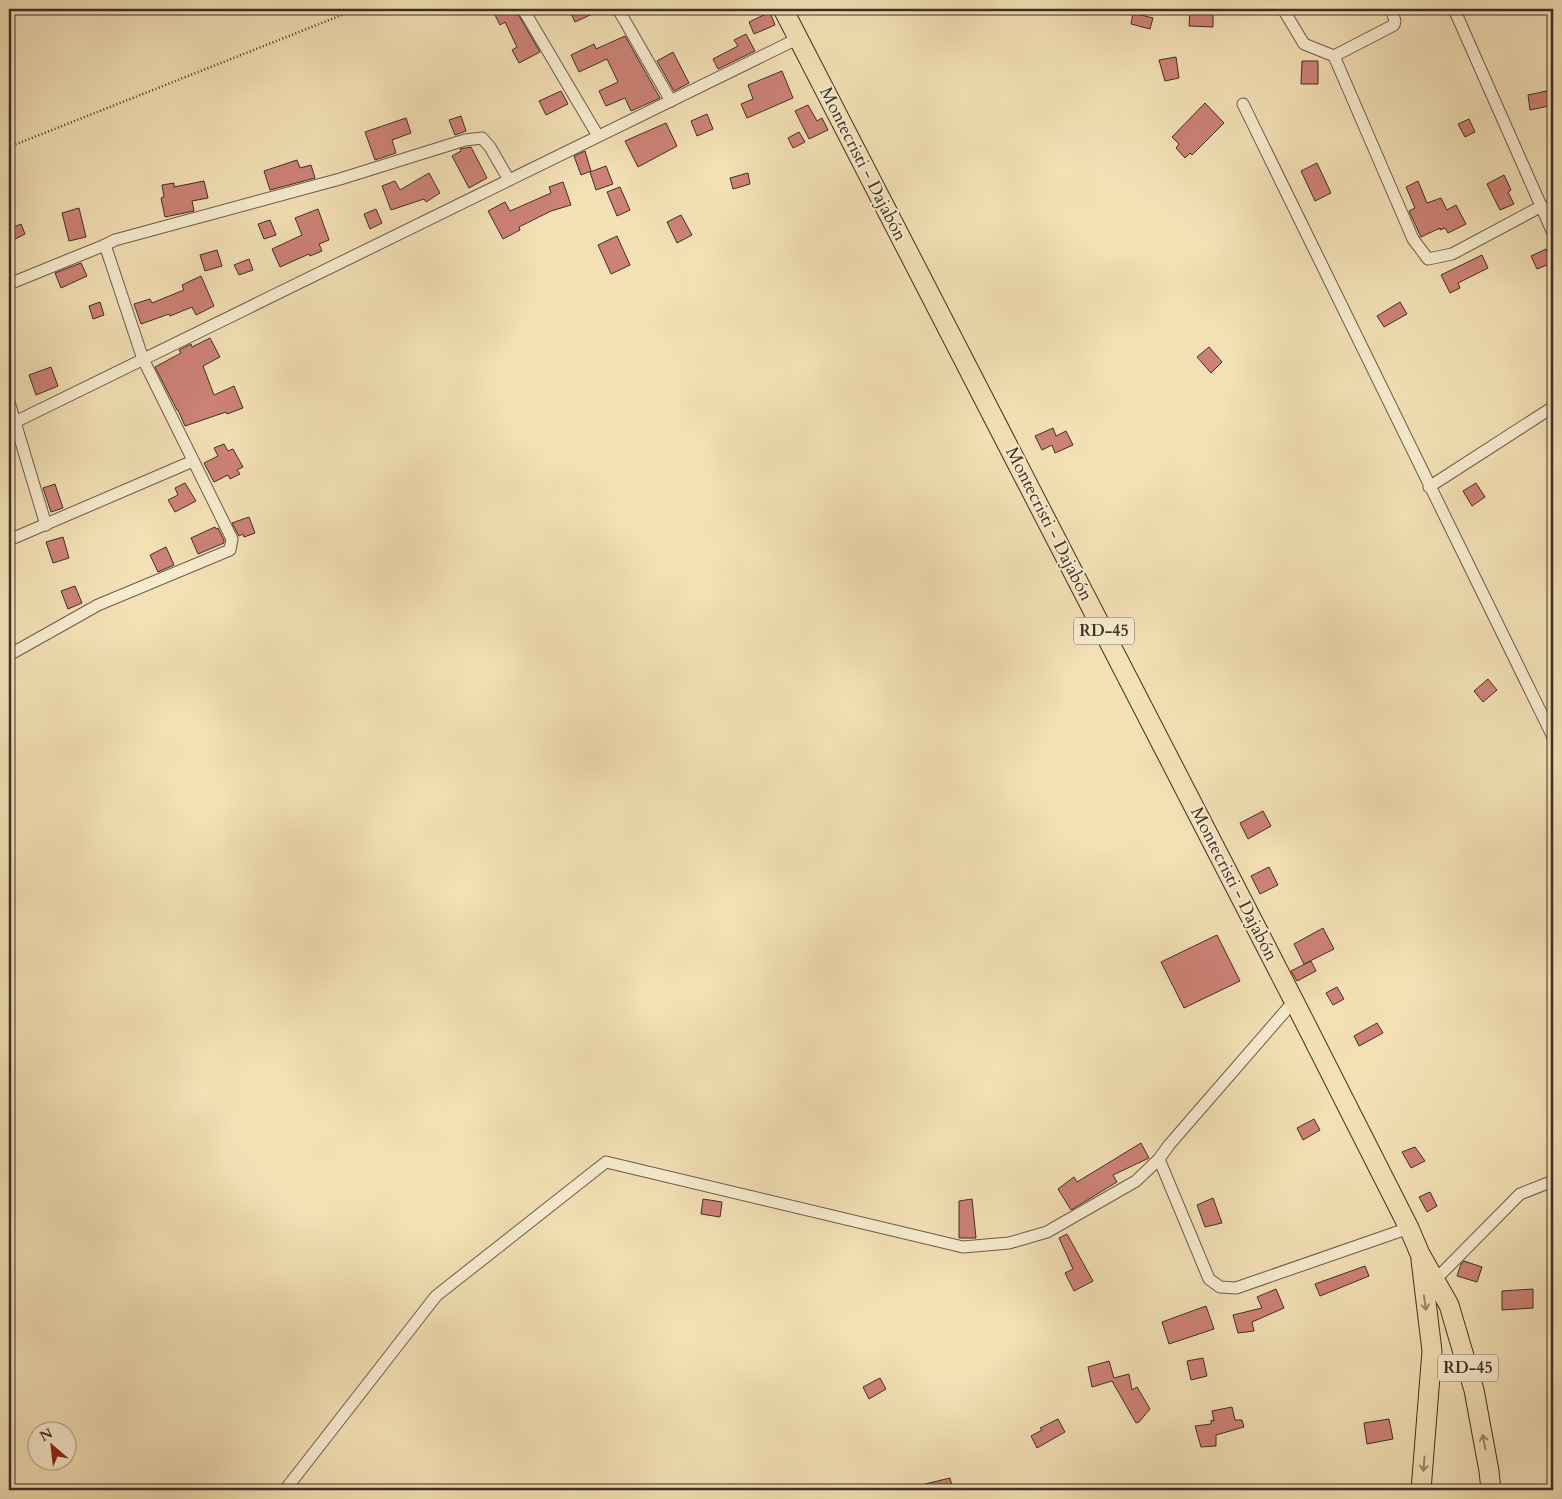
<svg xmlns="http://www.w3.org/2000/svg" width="1562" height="1499" viewBox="0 0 1562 1499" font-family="Cardo,serif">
<rect width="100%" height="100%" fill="#f3e0b5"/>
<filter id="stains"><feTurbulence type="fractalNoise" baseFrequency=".004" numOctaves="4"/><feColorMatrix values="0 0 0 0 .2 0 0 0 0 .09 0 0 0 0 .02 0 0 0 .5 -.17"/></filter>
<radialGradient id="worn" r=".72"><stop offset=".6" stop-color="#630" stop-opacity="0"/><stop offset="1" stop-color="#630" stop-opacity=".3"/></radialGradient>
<!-- building -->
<g fill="#cd8277" stroke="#3e2f25">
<path d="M492,9H515L540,52L519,63L512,50L517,47L505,22L500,25Z"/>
<path d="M569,9H603L575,22Z"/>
<path d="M1190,10L1213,12V27L1189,26Z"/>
<path d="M770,12L775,25L754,34L749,22Z"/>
<path d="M1133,13L1153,18L1150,29L1131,24Z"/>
<path d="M746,34L755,51L718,69L713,59L738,46L734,40Z"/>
<path d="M625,36L660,98L631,111L625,98L606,106L599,91L618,82L607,59L579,72L571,55L594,44L596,49Z"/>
<path d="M673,52L689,83L674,91L657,61Z"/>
<path d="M1176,57L1179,78L1165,81L1159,60Z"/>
<path d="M1302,61H1318V84H1301Z"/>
<path d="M782,71L793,98L747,118L741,104L753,99L748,85Z"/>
<path d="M1551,90L1553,105L1530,110L1528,95Z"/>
<path d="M561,91L568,104L546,115L539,101Z"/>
<path d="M1205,103L1224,123L1192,155L1190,153L1185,158L1176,148L1179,144L1172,137Z"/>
<path d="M808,105L817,121L822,118L828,130L809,139L795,111Z"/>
<path d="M707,114L713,129L697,136L691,121Z"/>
<path d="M461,116L466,131L455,135L449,120Z"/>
<path d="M406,118L411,133L392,140L396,153L375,160L365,132Z"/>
<path d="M1469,119L1475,132L1465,137L1458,124Z"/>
<path d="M666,123L677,146L638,167L625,141Z"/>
<path d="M799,132L805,142L793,148L788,138Z"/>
<path d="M471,147L487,178L469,188L452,156L461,151L460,149Z"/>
<path d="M585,151L591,171L581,175L574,156Z"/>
<path d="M297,160L300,168L311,165L315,178L270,190L264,171Z"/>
<path d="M1317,163L1331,193L1315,201L1301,171Z"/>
<path d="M606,166L613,184L596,190L590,172Z"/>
<path d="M429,173L440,193L426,202L424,199L391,210L382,186L395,181L400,190Z"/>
<path d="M748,173L750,184L733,189L730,178Z"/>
<path d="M1504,175L1511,190L1508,192L1514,204L1500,210L1487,184Z"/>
<path d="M204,181L208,198L192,201L194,211L165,217L161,198L164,197L162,185L174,183V187Z"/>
<path d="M1418,181L1427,203L1441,198L1447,210L1456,205L1466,224L1448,233L1445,228L1440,230V228L1421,237L1409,211L1415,208L1406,187Z"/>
<path d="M563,182L571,205L551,211L519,227L520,230L503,239L488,211L505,202L510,211L551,193L549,187Z"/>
<path d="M620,187L630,210L617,216L607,192Z"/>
<path d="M79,208L86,237L69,241L62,213Z"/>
<path d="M318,209L329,240L319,244L322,251L310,256L309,254L280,267L272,249L302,235L295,218Z"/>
<path d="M376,209L382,223L370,229L364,214Z"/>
<path d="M681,215L692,235L677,243L667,222Z"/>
<path d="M270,220L276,235L264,239L258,224Z"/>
<path d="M21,224L25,234L9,242V229Z"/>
<path d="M617,236L630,265L611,274L598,245Z"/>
<path d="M1546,249L1552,263L1537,269L1531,256Z"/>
<path d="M217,250L222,266L205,271L200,255Z"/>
<path d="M1482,255L1488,268L1458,283L1460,288L1450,293L1441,275Z"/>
<path d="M249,259L253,270L239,275L234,265Z"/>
<path d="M81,263L87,276L61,288L55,273Z"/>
<path d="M201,276L214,306L196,315L192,307L170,316L169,314L141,324L134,304L150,299L152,303L184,290L182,285Z"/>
<path d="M100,302L104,315L93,319L89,306Z"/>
<path d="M1400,302L1407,314L1384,327L1377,316Z"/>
<path d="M210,338L220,357L203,366L214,395L234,386L243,408L227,414L226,412L185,426L178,410H177L155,367L181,353L179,350L191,344L192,347Z"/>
<path d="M1209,347L1222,362L1211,373L1197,357Z"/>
<path d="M51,367L58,386L36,395L29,375Z"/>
<path d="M1053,428L1056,436L1066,431L1073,445L1055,453L1052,445L1042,450L1035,436Z"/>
<path d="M224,444L228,451L233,449L243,467L237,470L240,474L230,479L228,475L214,482L204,463L218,456L214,448Z"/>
<path d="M185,483L196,501L175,512L168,500L178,495L175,488Z"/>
<path d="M1476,483L1485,497L1472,506L1463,491Z"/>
<path d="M55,484L63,508L51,512L43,488Z"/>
<path d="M249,517L255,533L244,537L243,534L239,536L232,523Z"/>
<path d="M215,527L216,529L218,528L224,540V543L198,554L191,538Z"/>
<path d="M63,537L69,558L53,563L46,542Z"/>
<path d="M166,547L174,565L158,572L150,555Z"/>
<path d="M75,586L82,603L68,609L61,591Z"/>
<path d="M1488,679L1497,690L1483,702L1474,691Z"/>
<path d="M1263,811L1271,826L1248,839L1240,823Z"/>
<path d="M1269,867L1278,885L1260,894L1251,876Z"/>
<path d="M1323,928L1334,949L1304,964L1294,944Z"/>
<path d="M1217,935L1240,981L1184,1008L1161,962Z"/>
<path d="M1311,961L1316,971L1297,981L1291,971Z"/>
<path d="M1337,987L1344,999L1333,1005L1326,993Z"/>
<path d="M1377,1023L1383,1033L1359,1046L1354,1036Z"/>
<path d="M1314,1119L1320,1130L1303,1140L1297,1128Z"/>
<path d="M1141,1143L1149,1158L1113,1175L1117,1182L1071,1210L1058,1189L1074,1177L1077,1182Z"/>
<path d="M1415,1147L1425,1161L1411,1168L1402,1152Z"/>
<path d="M1430,1192L1437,1206L1427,1212L1419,1197Z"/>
<path d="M1213,1198L1222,1223L1205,1227L1197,1205Z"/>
<path d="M703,1199L722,1202L720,1217L701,1214Z"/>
<path d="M972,1199L976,1238H959V1201Z"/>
<path d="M1067,1234L1093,1281L1074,1291L1065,1273L1073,1269L1059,1238Z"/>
<path d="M1464,1261L1482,1267L1477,1282L1457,1276L1461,1264Z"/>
<path d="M1365,1266L1369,1276L1320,1296L1315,1284Z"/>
<path d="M1276,1289L1284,1308L1252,1322L1254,1331L1238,1333L1233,1315L1262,1308L1257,1297Z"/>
<path d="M1533,1289V1308L1502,1310V1291Z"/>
<path d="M1206,1306L1214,1329L1169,1344L1162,1322Z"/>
<path d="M1203,1358L1207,1376L1191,1380L1187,1361Z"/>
<path d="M1109,1361L1114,1378L1129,1374L1132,1390L1137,1387L1150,1409L1139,1422L1136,1423L1112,1381L1092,1387L1088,1367Z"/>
<path d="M880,1378L886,1389L869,1399L863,1387Z"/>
<path d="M1232,1407L1235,1420H1242L1244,1427L1216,1435V1446L1201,1447L1195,1426L1211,1424V1420L1214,1421L1212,1411Z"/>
<path d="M1058,1419L1065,1432L1037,1448L1031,1436L1042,1430L1040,1428Z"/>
<path d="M1389,1419L1393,1439L1367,1444L1364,1423Z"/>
<path d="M950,1478L953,1490H917V1486Z"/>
</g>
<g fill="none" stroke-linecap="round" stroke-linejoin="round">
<defs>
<g id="minor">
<path d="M523,9L598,136"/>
<path d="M618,9L671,101"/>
<path d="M1283,9L1304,44L1334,56L1413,239L1428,259L1452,254L1542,206"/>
<path d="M1454,9L1553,233"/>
<path d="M1334,56L1394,25L1395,21L1391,9"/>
<path d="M1243,104L1553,737"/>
<path d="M9,284L105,245"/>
<path d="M9,402L46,525"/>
<path d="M9,425L799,38"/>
<path d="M1429,487L1553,407"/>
<path d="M9,540L193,461"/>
<path d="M9,655L98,605L230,550L232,539L143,359L105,245L115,240L340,179L465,140L482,138L490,147L509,180"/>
<path d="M1159,1159L1209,1279L1220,1287L1236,1288L1409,1228"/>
<path d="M1435,1280L1520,1194L1553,1181"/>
<path d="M285,1490L436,1296L606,1162L963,1247L1009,1243L1047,1232L1136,1181L1159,1159L1169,1145L1294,1001"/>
</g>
<g id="primary">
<path d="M783,9L1294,1001L1409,1228L1420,1254L1449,1305L1474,1390L1489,1471L1491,1490"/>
<path d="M1421,1260L1432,1351L1421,1490"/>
</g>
</defs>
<!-- minor casing -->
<use href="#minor" stroke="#6b5b49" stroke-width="13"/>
<!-- primary casing -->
<use href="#primary" stroke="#3e2f25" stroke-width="21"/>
<!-- path -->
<path stroke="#3e2f25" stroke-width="2.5" stroke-dasharray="1 2.5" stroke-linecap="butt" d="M9,147L357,9"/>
<!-- minor -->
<use href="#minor" stroke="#f7ebcf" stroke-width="11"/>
<!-- primary -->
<use href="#primary" stroke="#f3e0b5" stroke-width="19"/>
</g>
<!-- one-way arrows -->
<defs><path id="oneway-shaft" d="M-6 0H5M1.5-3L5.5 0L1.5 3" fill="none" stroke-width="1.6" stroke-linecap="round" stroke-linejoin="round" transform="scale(1.25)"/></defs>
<g stroke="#98886d">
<use href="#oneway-shaft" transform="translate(1425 1303) rotate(82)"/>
<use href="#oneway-shaft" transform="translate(1484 1442) rotate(-101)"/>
<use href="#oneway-shaft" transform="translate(1424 1464) rotate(94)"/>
</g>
<g text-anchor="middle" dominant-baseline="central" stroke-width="4" stroke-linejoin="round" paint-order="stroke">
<!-- shield labels -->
<g fill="#f7ebcf" stroke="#766758" stroke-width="1">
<rect x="1074" y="617.5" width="60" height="27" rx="4"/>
<rect x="1438" y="1354.5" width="60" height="27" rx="4"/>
</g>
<g font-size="16" font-weight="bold" fill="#3e2f25">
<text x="1104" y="631">RD-45</text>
<text x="1468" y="1368">RD-45</text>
</g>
<!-- street labels -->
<g font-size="18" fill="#3e2f25" stroke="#f7ebcf">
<text transform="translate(863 164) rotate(63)">Montecristi - Dajabón</text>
<text transform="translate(1049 524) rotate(63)">Montecristi - Dajabón</text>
<text transform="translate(1234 884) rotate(63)">Montecristi - Dajabón</text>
</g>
</g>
<!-- margin -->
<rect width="1562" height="1499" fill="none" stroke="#f3e0b5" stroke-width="30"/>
<rect x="10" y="10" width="1542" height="1479" fill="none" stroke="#3e2f25" stroke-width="2.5"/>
<rect x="15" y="15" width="1532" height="1469" fill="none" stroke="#3e2f25"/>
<!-- north arrow -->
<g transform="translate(52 1446) rotate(332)"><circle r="24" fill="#f7ebcf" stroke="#ada08b"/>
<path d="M0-4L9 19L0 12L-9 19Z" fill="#8f2418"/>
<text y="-8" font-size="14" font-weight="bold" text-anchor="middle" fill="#3e2f25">N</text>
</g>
<rect width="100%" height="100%" filter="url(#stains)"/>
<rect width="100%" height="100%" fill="url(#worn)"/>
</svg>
